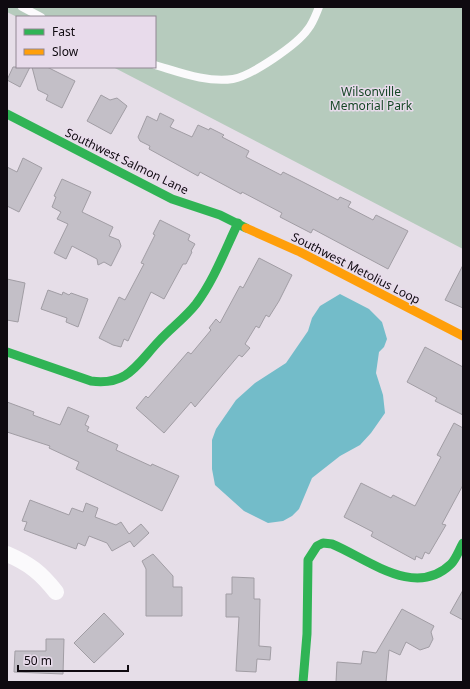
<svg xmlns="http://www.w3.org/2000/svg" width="470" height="689" viewBox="0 0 470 689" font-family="'Noto Sans',sans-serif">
<rect width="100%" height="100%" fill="#e6dee8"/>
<!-- park -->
<path fill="#b6cbbd" d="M7,7H463V249L113,67H155V17H17L7,12Z"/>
<!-- water -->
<path fill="#73bcc9" d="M340,294L369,309L382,322L387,339L384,347L379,352L376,373L383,395L385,413L371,433L360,445L340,456L312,478L299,509L292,516L283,521L268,523L244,511L215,485L212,469V440L216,429L236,400L255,383L286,363L308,331L312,318L320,306Z"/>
<!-- building -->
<g fill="#c3bfc7" stroke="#a19da4">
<path d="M13,67H30L20,87L7,80Z"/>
<path d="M32,67H47L75,81L62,108L46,100L48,95L38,90Z"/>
<path d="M101,95L110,100L117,98L127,106L111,134L87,121Z"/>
<path d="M160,113L174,120L170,127L192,137L198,125L209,130L210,128L224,135L222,137L249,151L246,157L281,175L283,172L299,180L338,200L340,197L351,202L348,207L373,220L376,215L408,231L388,269L313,229L311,233L280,217L282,213L242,192L241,194L200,172L198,176L149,149L150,146L140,141L138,137L147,116L157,121Z"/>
<path d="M23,158L42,168L19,212L7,206V167L17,172Z"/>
<path d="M62,179L91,192L82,212L113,227L109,236L119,240L121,246L111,266L104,262L98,265L97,259L72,246L66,259L54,253L68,224L57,219L61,212L52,207L56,197L54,196Z"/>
<path d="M160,220L190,235L188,240L195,244L191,251L192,252L186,264H183L164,299L151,292L128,341L124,339L121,347L113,345L99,338L119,297L125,300L144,264L141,263L155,235L153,234Z"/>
<path d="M259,258L292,275L279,301L269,317L266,315L259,328L256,326L245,344L250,348L242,357L239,355L195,407L191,402L164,433L136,408L146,396L148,398L188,352L191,354L211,330L209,328L216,319L220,323L240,286L243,288Z"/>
<path d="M463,265V308L445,300Z"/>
<path d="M7,279L25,283L18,322L7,320Z"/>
<path d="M48,290L62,295L63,292L69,295L71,293L88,299L78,327L66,322L67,318L41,309Z"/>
<path d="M425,347L463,367V415L435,401L437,398L407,382Z"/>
<path d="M7,402L34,412L33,415L60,425L68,407L89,416L85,425L89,427L87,431L118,445L116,450L151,466L152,464L179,476L162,511L76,469L79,462L49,448L50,446L7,432Z"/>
<path d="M454,423L463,428V485L442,524L446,525L429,554L425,552L422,559L416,556L415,560L371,536L373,532L344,517L361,483L391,498L393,495L415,506L441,457L437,455Z"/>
<path d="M30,500L69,515L72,508L83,512L86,503L98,508L95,517L116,525L121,522L129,534L141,524L149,533L134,547L130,541L112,551L107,543L89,536L85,546L78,543L76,549L24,530L27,522L22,521Z"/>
<path d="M153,554L173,576V587H182V616H146V569L142,561Z"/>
<path d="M232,577L254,578V599H260L259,646L271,647L270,660L257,659L256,672L236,671L239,617H226V594H232Z"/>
<path d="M463,590V620L450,613Z"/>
<path d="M402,609L434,626L431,632L433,639L429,647L420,650L406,642L400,655L389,650L386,682H336L337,662L361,664L363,651L376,653Z"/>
<path d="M104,613L124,634L94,663L74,643Z"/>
<path d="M46,639H64L63,674L14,672L15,651H46Z"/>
</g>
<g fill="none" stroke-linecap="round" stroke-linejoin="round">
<!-- lane -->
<g stroke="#fbfafc" stroke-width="8">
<path d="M22,7L41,17"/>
<path d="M155,65C179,72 207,83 233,79C251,76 297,45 308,29C313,23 316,14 319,7"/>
</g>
<!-- street -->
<path stroke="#fbfafc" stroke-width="16" d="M7,554C30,564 41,573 56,592"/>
<!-- fast -->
<g stroke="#30b455" stroke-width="9">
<path d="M7,114L172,199L220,215L246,228"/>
<path d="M7,352L91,381C128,386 137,364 159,341C171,328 185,318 196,304C214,280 225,250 238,223"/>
<path d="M303,682L307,634L308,560L317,546L323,543L332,544C368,559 415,599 451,564C456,559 459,550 463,543"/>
</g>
<!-- slow -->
<path stroke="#ff9f0a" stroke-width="9" d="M246,228L300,252L463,336"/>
</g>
<g text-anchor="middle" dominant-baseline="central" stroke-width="3" stroke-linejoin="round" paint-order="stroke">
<!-- park labels -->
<g font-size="12" fill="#164726" stroke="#e8dbeb">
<text x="371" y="91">Wilsonville<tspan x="371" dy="14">Memorial Park</tspan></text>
</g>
<!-- street labels -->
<g font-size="12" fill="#0f0a10" stroke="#e8dbeb">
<text transform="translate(127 161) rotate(26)">Southwest Salmon Lane</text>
<text transform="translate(356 268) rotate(27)">Southwest Metolius Loop</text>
</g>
</g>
<!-- border -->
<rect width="470" height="689" fill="none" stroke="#0f0a10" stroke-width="16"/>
<!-- legend -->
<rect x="16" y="16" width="140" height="52" fill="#e8dbeb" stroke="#918793"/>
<rect x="24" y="29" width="20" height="6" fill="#30b455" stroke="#918793"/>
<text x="52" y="36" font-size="12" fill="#0f0a10">Fast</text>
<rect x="24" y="49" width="20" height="6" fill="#ff9f0a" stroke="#918793"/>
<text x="52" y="56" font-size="12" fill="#0f0a10">Slow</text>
<!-- scale -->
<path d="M18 665v6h110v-6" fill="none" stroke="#0f0a10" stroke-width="2"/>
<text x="24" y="665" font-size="12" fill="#0f0a10" stroke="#e8dbeb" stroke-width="3" paint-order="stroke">50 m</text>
</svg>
